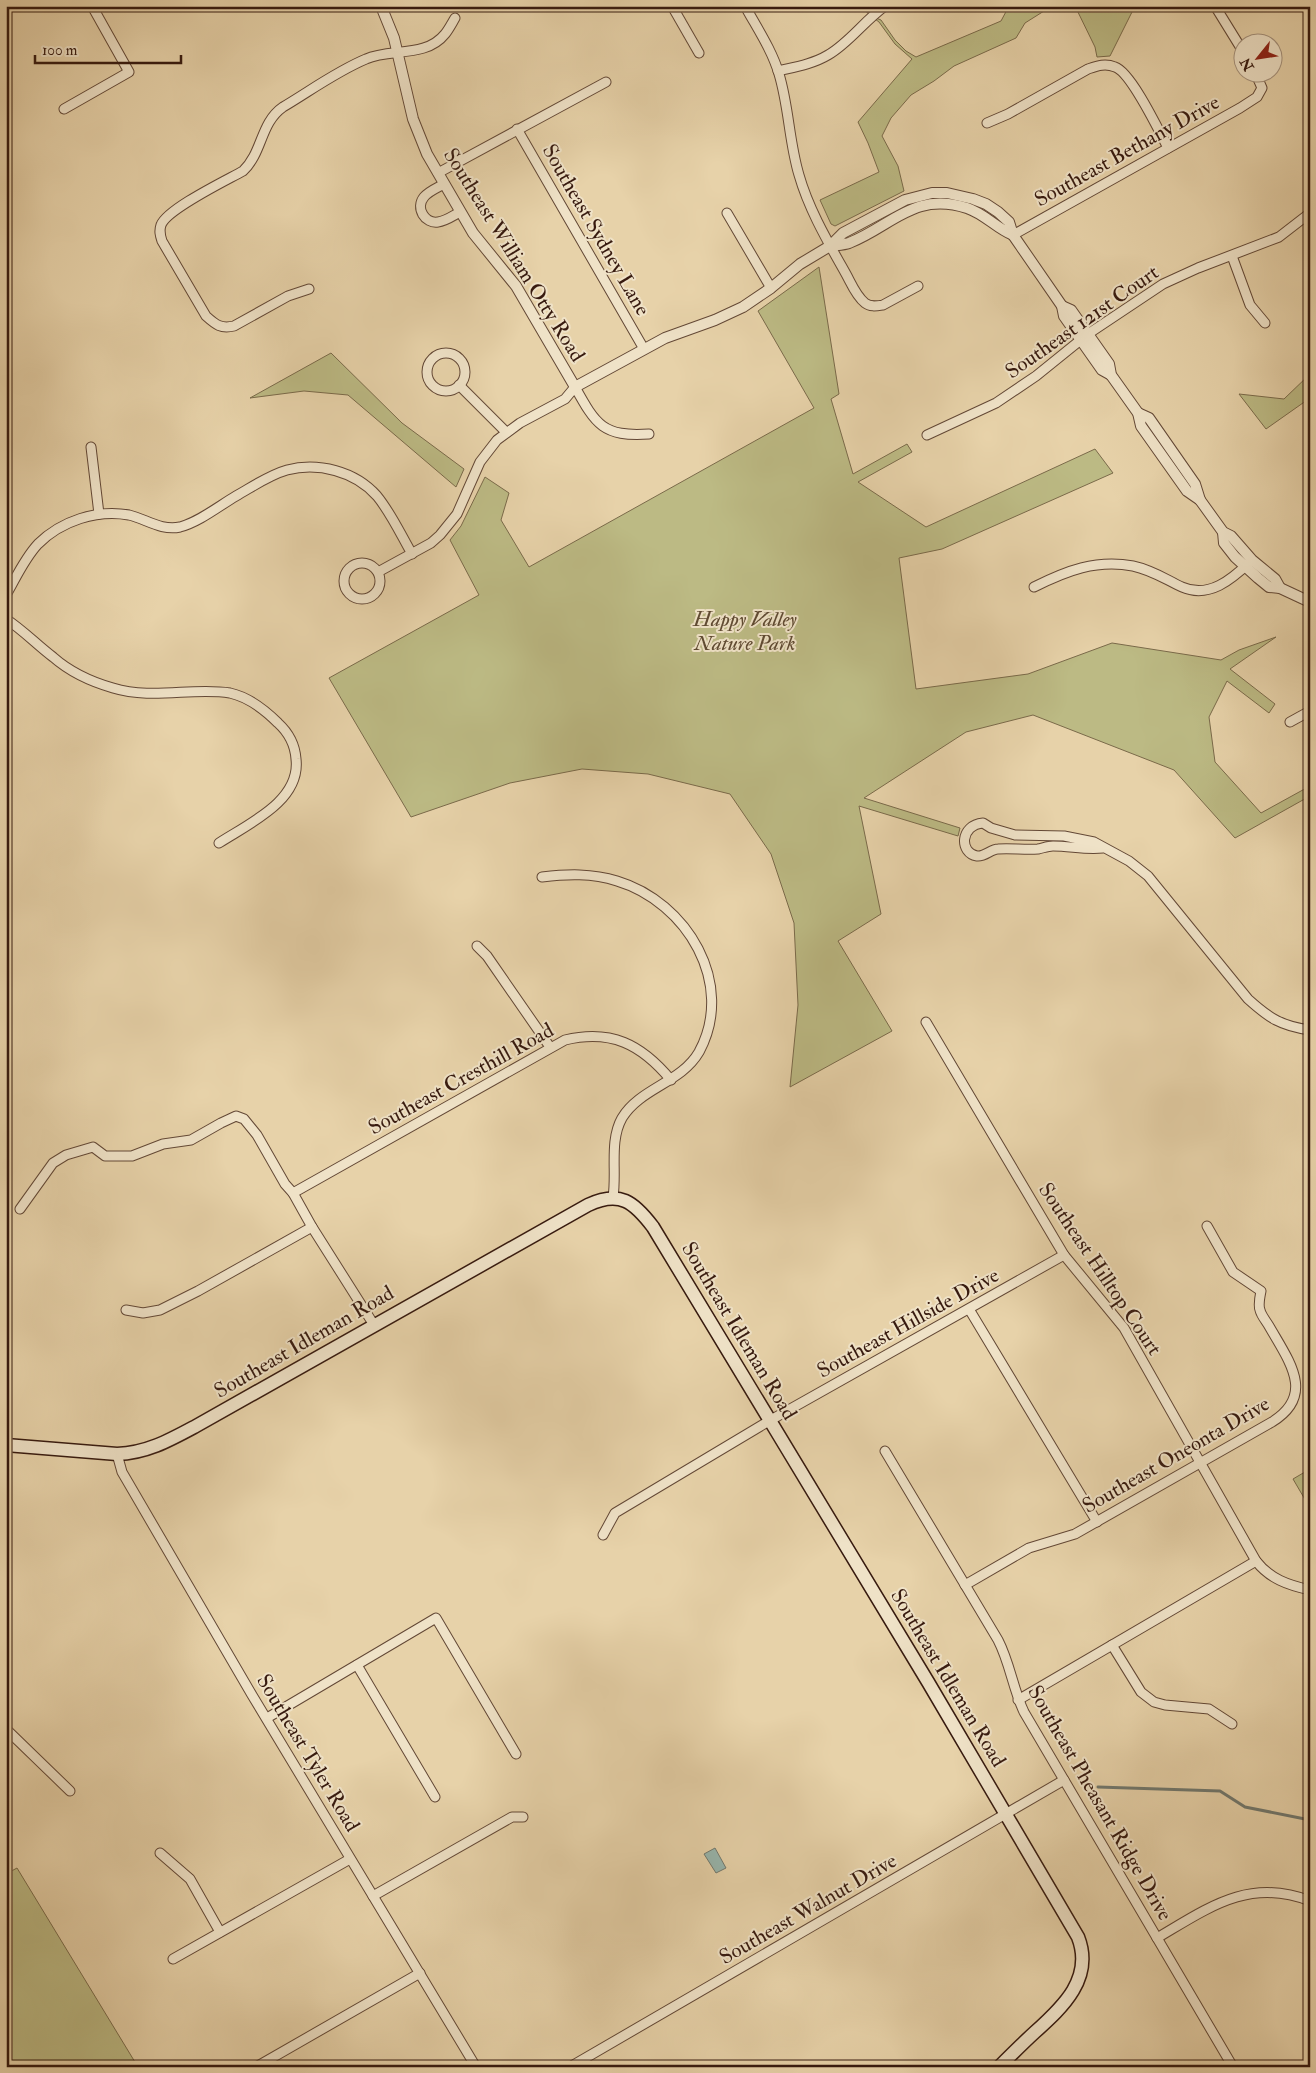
<svg xmlns="http://www.w3.org/2000/svg" width="1316" height="2073" viewBox="0 0 1316 2073" font-family="'IM FELL Double Pica',serif">
<rect width="100%" height="100%" fill="#e7d2a9"/>
<filter id="stains"><feTurbulence type="fractalNoise" baseFrequency=".004" numOctaves="4"/><feColorMatrix values="0 0 0 0 .2 0 0 0 0 .09 0 0 0 0 .02 0 0 0 .5 -.17"/></filter>
<radialGradient id="worn" r=".72"><stop offset=".6" stop-color="#630" stop-opacity="0"/><stop offset="1" stop-color="#630" stop-opacity=".3"/></radialGradient>
<!-- green -->
<g fill="#bcba84" stroke="#7a6a4a">
<path d="M860,6H865L871,16L881,20L895,40L906,51L916,57L1001,21L1009,6H1052L1025,23L1016,38L954,66L934,81L911,95L891,118L882,136L898,166L904,191L835,226L831,224L820,200L879,172L868,143L858,122L912,59L895,44L879,22L871,16Z"/>
<path d="M1075,6H1135L1110,56L1097,57L1095,47Z"/>
<path d="M819,267L839,394L831,399L853,474L907,444L912,452L858,482L926,527L1095,449L1113,473L942,549L899,558L916,689L1028,674L1112,643L1221,660L1239,650L1276,637L1230,669L1275,704L1269,713L1227,681L1209,717L1215,762L1261,813L1310,786V796L1235,838L1174,770L1033,715L966,732L864,798L960,828L958,836L859,806L881,914L838,941L892,1031L790,1087L798,1005L794,923L771,854L730,794L648,774L582,769L510,783L411,817L329,678L479,595L450,540L461,526L485,477L509,493L501,520L529,567L814,408L758,311Z"/>
<path d="M331,353L402,423L464,469L456,487L348,395L304,391L250,398Z"/>
<path d="M1310,374V398L1266,429L1239,394L1284,399Z"/>
<path d="M1310,1469V1508L1293,1479Z"/>
<path d="M17,1868L138,2067H6V1874Z"/>
</g>
<!-- water -->
<path fill="#97b6ae" stroke="#71786e" d="M715,1848L726,1868L716,1873L704,1854Z"/>
<g fill="none" stroke-linecap="round" stroke-linejoin="round">
<!-- stream -->
<path stroke="#71786e" stroke-width="3" d="M1098,1787L1220,1791L1245,1807L1310,1820"/>
<defs>
<g id="minor">
<path d="M672,6L699,53"/>
<path d="M745,6C757,28 772,50 779,74C789,107 789,142 799,175C809,210 828,242 846,274C851,283 856,296 865,303C870,307 876,306 883,305L918,286"/>
<path d="M1215,6L1244,53"/>
<path d="M778,71C795,67 813,64 828,55C849,43 864,21 885,6"/>
<path d="M64,109L129,72L92,6"/>
<path d="M987,123L1008,114L1088,69C1097,66 1105,63 1115,67C1131,72 1159,131 1168,148"/>
<path d="M517,129L644,349"/>
<path d="M438,173L606,82"/>
<path d="M444,184C437,188 429,191 424,197C415,208 425,224 438,222C446,221 454,215 460,212"/>
<path d="M727,213L771,288"/>
<path d="M1013,235L1240,108L1257,97L1262,88L1255,72"/>
<path d="M1232,256L1250,305L1265,323"/>
<path d="M309,289L288,296L234,326C221,329 216,325 206,316L162,241C160,235 159,231 161,225C167,209 225,181 243,171C263,152 260,123 283,107C310,91 337,71 366,59C390,48 426,58 445,34C449,29 452,23 455,18"/>
<circle cx="446" cy="372" r="19"/>
<path d="M459,385L506,432"/>
<path d="M927,435L996,403L1036,376L1088,334L1163,284L1198,268L1279,237L1310,213"/>
<path d="M91,447L99,514"/>
<circle cx="362" cy="581" r="18"/>
<path d="M378,572L431,543L440,535L457,514L480,462L497,440L520,423L565,399L575,387C596,425 603,437 649,434"/>
<path d="M1034,587C1066,571 1096,559 1133,566C1152,570 1165,579 1182,587C1209,599 1232,579 1250,562"/>
<path d="M6,595C16,578 24,559 38,544C61,521 97,509 129,515C146,519 161,531 180,527C199,522 219,506 236,496C252,487 269,475 287,470C318,462 355,471 377,496C391,513 401,535 412,554"/>
<path d="M6,619C23,630 37,645 53,657C70,672 92,682 113,688C152,700 193,687 230,693C248,697 266,711 278,723C289,733 295,745 296,759C301,801 248,824 219,843"/>
<path d="M1290,722L1310,711"/>
<path d="M1103,848C1086,850 1070,846 1053,846C1048,846 1043,848 1038,849C1025,850 1011,848 998,849C991,849 985,857 977,856C959,853 960,825 983,823L991,828L1015,835L1064,836L1094,842L1129,861L1148,876L1248,999C1269,1018 1281,1026 1310,1030"/>
<path d="M542,877C567,874 592,873 617,881C687,902 736,984 699,1052C681,1083 640,1088 622,1118C609,1141 617,1172 613,1197"/>
<path d="M477,946L487,956L550,1047"/>
<path d="M926,1022L1064,1255L1124,1328L1256,1561C1270,1579 1288,1585 1310,1590"/>
<path d="M293,1193L565,1040C611,1029 641,1044 671,1080"/>
<path d="M20,1209L53,1163L66,1155L93,1147L105,1156H132L163,1144L191,1140L221,1123L236,1116L244,1119L257,1135L285,1184L293,1193L312,1227L374,1325"/>
<path d="M969,1309L1097,1522"/>
<path d="M126,1310L143,1313L160,1310L198,1291L312,1227"/>
<path d="M885,1451L998,1640C1010,1663 1013,1689 1024,1712L1233,2067"/>
<path d="M117,1454L122,1472L252,1695L476,2067"/>
<path d="M603,1535L615,1513L769,1421L1064,1255"/>
<path d="M965,1585L1029,1548L1075,1534L1272,1422C1316,1395 1289,1361 1269,1326C1266,1321 1261,1315 1260,1310C1258,1305 1260,1296 1261,1291L1233,1272L1207,1226"/>
<path d="M1112,1645L1141,1692L1154,1702L1165,1705L1209,1709L1232,1724"/>
<path d="M357,1665L435,1797"/>
<path d="M1018,1700L1256,1561"/>
<path d="M267,1718L436,1618L516,1754"/>
<path d="M6,1729L70,1791"/>
<path d="M160,1853L190,1879L220,1932"/>
<path d="M373,1896L512,1817H523"/>
<path d="M1157,1938C1208,1908 1249,1877 1310,1901"/>
<path d="M173,1959L350,1859"/>
<path d="M256,2067L420,1973"/>
<path d="M570,2067L1064,1780"/>
<path d="M1303,2067L1310,2063"/>
</g>
<g id="tertiary">
<path d="M381,6L394,38L413,119L427,154L473,233L516,286L575,387L665,338L715,320L743,307L771,288L800,264L830,246L843,233L905,200L932,193H947L973,199L986,204L998,212L1009,222L1013,235L1062,306L1064,316L1102,370L1111,375"/>
<path d="M830,246C836,245 843,245 849,243C892,226 914,191 967,208C985,214 996,228 1013,235"/>
<path d="M1062,306L1071,310L1109,364L1111,375L1138,413L1141,426L1187,491L1200,500L1223,532L1231,536L1252,560L1275,579L1280,588"/>
<path d="M1138,413L1149,418L1195,484L1200,500"/>
<path d="M1223,532L1224,543L1235,557L1258,578L1269,587L1280,588L1310,602"/>
</g>
<path id="secondary" d="M6,1445L117,1454C147,1453 170,1440 196,1426L588,1205C620,1190 634,1202 653,1227L928,1682L1078,1937C1094,1978 1063,2007 1035,2032C1023,2043 1011,2055 999,2067"/>
</defs>
<!-- minor casing -->
<use href="#minor" stroke="#634836" stroke-width="11"/>
<!-- tertiary casing -->
<use href="#tertiary" stroke="#634836" stroke-width="12"/>
<!-- secondary casing -->
<use href="#secondary" stroke="#371a0f" stroke-width="15"/>
<!-- minor -->
<use href="#minor" stroke="#efe2c7" stroke-width="9"/>
<!-- tertiary -->
<use href="#tertiary" stroke="#efe2c7" stroke-width="10"/>
<!-- secondary -->
<use href="#secondary" stroke="#efe2c7" stroke-width="12"/>
</g>
<g text-anchor="middle" dominant-baseline="central" stroke-width="4" stroke-linejoin="round" paint-order="stroke">
<!-- street labels -->
<g font-size="21" fill="#371a0f" stroke="#efe2c7">
<text transform="translate(1127 151) rotate(-29)">Southeast Bethany Drive</text>
<text transform="translate(596 230) rotate(60)">Southeast Sydney Lane</text>
<text transform="translate(514 255) rotate(58)">Southeast William Otty Road</text>
<text transform="translate(1082 322) rotate(-35)">Southeast 121st Court</text>
<text transform="translate(461 1079) rotate(-29)">Southeast Cresthill Road</text>
<text transform="translate(1100 1269) rotate(56)">Southeast Hilltop Court</text>
<text transform="translate(908 1323) rotate(-29)">Southeast Hillside Drive</text>
<text transform="translate(739 1331) rotate(59)">Southeast Idleman Road</text>
<text transform="translate(304 1342) rotate(-30)">Southeast Idleman Road</text>
<text transform="translate(1176 1455) rotate(-30)">Southeast Oneonta Drive</text>
<text transform="translate(948 1678) rotate(59)">Southeast Idleman Road</text>
<text transform="translate(308 1753) rotate(59)">Southeast Tyler Road</text>
<text transform="translate(1100 1803) rotate(60)">Southeast Pheasant Ridge Drive</text>
<text transform="translate(808 1909) rotate(-30)">Southeast Walnut Drive</text>
</g>
<!-- park labels -->
<g font-size="21" font-style="italic" fill="#5f4a32" stroke="#efe2c7">
<text x="745" y="619">Happy Valley<tspan x="745" dy="24">Nature Park</tspan></text>
</g>
</g>
<!-- margin -->
<rect width="1316" height="2073" fill="none" stroke="#e7d2a9" stroke-width="25"/>
<rect x="8" y="8" width="1301" height="2058" fill="none" stroke="#371a0f" stroke-width="2.5"/>
<rect x="12" y="12" width="1291" height="2048" fill="none" stroke="#371a0f"/>
<!-- north arrow -->
<g transform="translate(1258 58) rotate(240)"><circle r="24" fill="#efe2c7" stroke="#a5927d"/>
<path d="M0-4L9 19L0 12L-9 19Z" fill="#8f2418"/>
<text y="-8" font-size="14" font-weight="bold" text-anchor="middle" fill="#371a0f">N</text>
</g>
<!-- scale -->
<path d="M35 55v8h146v-8" fill="none" stroke="#371a0f" stroke-width="2.5"/>
<text x="42" y="55" font-size="15" fill="#371a0f" stroke="#efe2c7" stroke-width="4" paint-order="stroke">100 m</text>
<rect width="100%" height="100%" filter="url(#stains)"/>
<rect width="100%" height="100%" fill="url(#worn)"/>
</svg>
